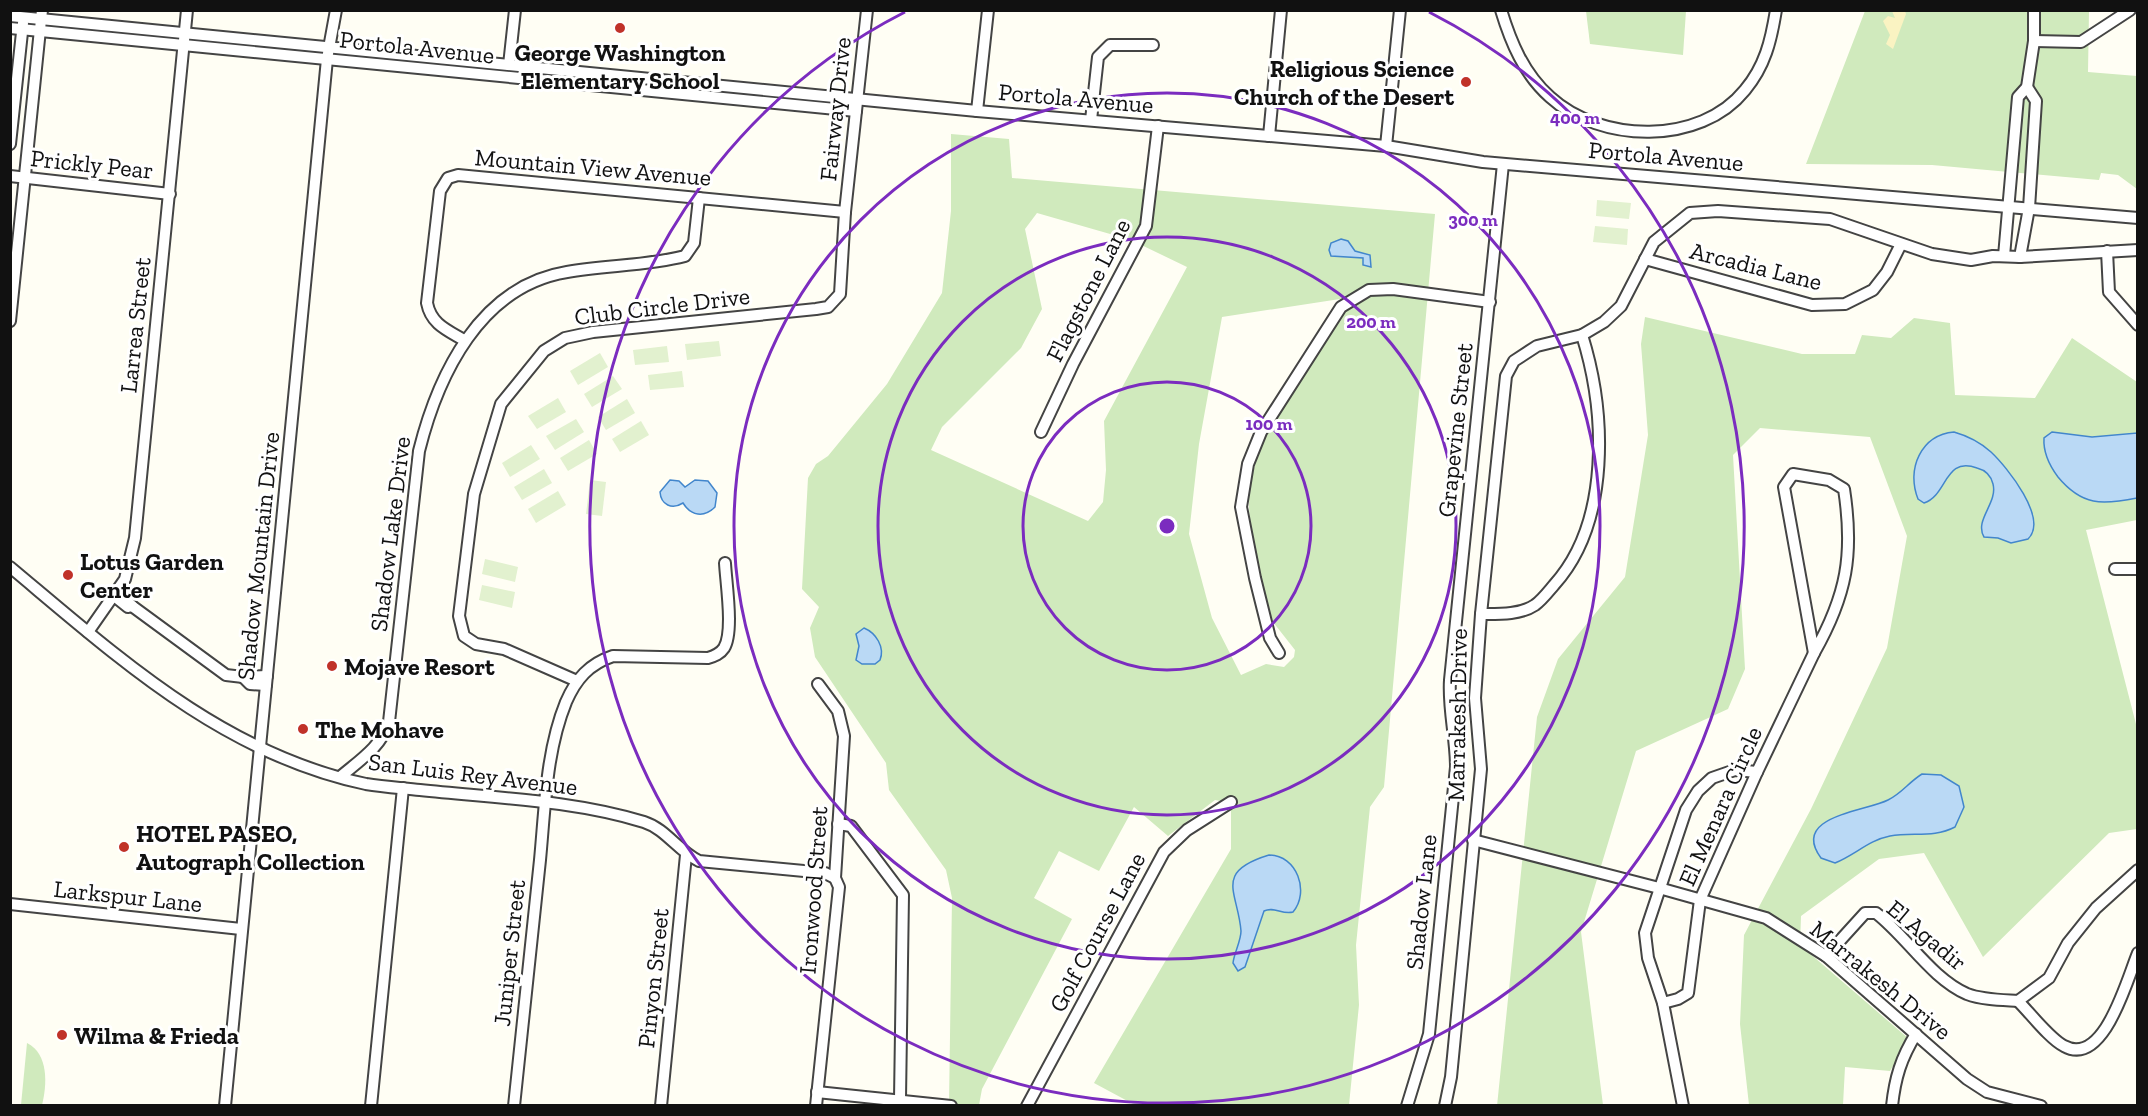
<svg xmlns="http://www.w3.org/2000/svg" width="2148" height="1116" viewBox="0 0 2148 1116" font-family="'Zilla Slab',serif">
<rect width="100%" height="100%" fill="#fffef4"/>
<!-- green -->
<g fill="#d0eabd" fill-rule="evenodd">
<path d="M1586,11H1686L1683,55L1590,44Z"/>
<path d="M1865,11H2089L2088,72L2137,76V189L2118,175L2101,173L2099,180L1932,165L1806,164Z"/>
<path d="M951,134L1009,139L1012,178L1435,214L1384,787L1370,807L1356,945L1359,1005L1349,1105H1135L1094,1083L1231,849V803L1215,800L1168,836L1134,807L1099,871L1059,851L1034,898L1072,919L982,1089L979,1105H949L952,898L946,870L889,790L886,763L815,657L810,628L819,607L802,589L808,478L816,464L828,456L887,384L942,293L951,211ZM1037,213L1131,240L1187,267L1104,421L1106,470L1103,502L1088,521L931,450L942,427L1021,348L1042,309L1025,229ZM1340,299L1343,308C1307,366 1248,438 1249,507C1250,542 1262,577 1269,610L1273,622L1295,650L1294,657L1284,667L1266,664L1241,675L1212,618L1189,534L1199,444L1222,317Z"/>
<path d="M1645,317L1802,354H1855L1862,335L1891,338L1914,318L1950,323L1955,395L2035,398L2072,338L2137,382V520L2086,530L2137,728V829L2109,833L1983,957L1924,853L1879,859L1801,916L1800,945L1909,1039L1890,1071L1845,1067L1843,1105H1749L1740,1024L1744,935L1811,809L1887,648L1907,536L1870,437L1760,428L1733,455L1745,669L1728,709L1636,751L1581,932L1603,1105L1497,1106L1537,717L1558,659L1625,577L1648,435L1641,344Z"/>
<path d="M27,1043C49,1054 47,1085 42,1105H21Z"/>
</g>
<!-- sand -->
<path fill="#faf3c2" d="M1892,11H1905L1906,14L1893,49L1886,44L1890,35L1883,21L1888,16L1895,18Z"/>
<!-- pitch -->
<g fill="#e2f1cf">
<path d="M1597,200L1631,203L1629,219L1596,216Z"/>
<path d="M1595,226L1628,229L1627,245L1593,242Z"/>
<path d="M719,341L721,356L687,360L685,344Z"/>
<path d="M667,346L669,362L635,365L633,350Z"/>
<path d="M600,353L608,367L578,385L570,371Z"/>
<path d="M682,371L684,387L650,390L648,375Z"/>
<path d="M613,376L622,389L592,407L584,394Z"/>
<path d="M558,398L566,412L537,429L528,416Z"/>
<path d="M627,399L635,413L606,430L598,417Z"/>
<path d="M576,419L584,432L555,450L546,436Z"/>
<path d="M641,421L649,435L620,452L612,439Z"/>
<path d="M589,440L597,454L568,471L560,458Z"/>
<path d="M531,445L540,459L510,477L502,463Z"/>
<path d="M544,469L552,483L522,500L514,487Z"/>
<path d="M590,480L606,482L602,516L586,514Z"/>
<path d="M558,491L566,505L536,523L528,509Z"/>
<path d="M485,559L518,567L515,582L482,574Z"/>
<path d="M482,585L515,592L512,608L479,600Z"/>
</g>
<!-- water -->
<g fill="#bad9f5" stroke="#4286cc" stroke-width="1.5">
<path d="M1341,239L1348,241L1355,251L1370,255L1371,267L1363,265V258L1331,256L1329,250L1331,243Z"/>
<path d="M1954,432C1968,436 1980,442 1991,452C2007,467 2049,519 2028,539L2011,543L1998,538L1984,537C1974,520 1998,503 1993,484C1991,476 1985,470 1977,468C1944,456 1948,495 1924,503L1918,499C1906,469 1921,435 1954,432Z"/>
<path d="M2052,432L2092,437L2137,433V498C2102,505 2082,506 2058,477C2049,465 2043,453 2044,438Z"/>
<path d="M670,480L679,481L685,487L695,480L708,481L717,493L715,507C704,518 691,516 683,503C672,510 661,505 660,492Z"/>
<path d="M864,628C876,633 885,647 880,660L875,664H862L856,660L859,646L856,634Z"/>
<path d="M1922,774L1941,775L1959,786L1964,807L1955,827C1934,838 1913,832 1890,836C1869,840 1855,855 1835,863L1821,858C1790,816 1864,812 1888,800C1901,794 1909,782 1922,774Z"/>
<path d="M1269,855C1297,855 1310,892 1293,912C1282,915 1274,906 1264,911L1245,967L1238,971L1233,963C1234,953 1241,941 1241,931C1238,892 1213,872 1269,855Z"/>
</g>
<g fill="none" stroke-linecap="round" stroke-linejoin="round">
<defs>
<g id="minor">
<path d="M1501,10C1511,43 1524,74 1550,97C1600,143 1700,146 1745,90C1765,66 1771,41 1776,10"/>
<path d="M10,16L977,111L1386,146L1483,162L2138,218"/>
<path d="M10,28L856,111"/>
<path d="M2034,41L2081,42L2130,10"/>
<path d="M509,65L515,10"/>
<path d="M977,111L988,10"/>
<path d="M1091,120L1098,57L1110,45H1153"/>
<path d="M1269,136L1281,10"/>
<path d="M10,144L23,23"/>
<path d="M1386,146L1400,10"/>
<path d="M10,176L170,194"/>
<path d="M2107,251L2109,292L2138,325"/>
<path d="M2004,256L2018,97L2027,87L2034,41V10"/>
<path d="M2020,257L2029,208L2036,101L2027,87"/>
<path d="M1645,259L1812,305L1845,304L1873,290L1887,272L1901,244"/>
<path d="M10,321L42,10"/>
<path d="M464,340C447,330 431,324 427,303L440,191L448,178L458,175L845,212"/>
<path d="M1041,432L1073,364L1146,226L1158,126"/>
<path d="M1793,474L1829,480L1844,489C1854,554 1847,595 1814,653L1784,487Z"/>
<path d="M10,567C119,658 223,754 366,784C384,787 402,788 420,790C494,798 573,800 644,822C666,829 678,851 699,861L825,873L835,878"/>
<path d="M2115,569H2138"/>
<path d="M113,595L128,607L132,606L116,591"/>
<path d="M132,606L226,675L243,677"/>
<path d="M1481,614C1498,614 1520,615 1535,605C1542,600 1548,592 1554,585C1611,522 1606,412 1582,335"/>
<path d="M88,632L125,579L135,538L187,10"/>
<path d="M1279,653L1270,638L1255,578L1241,507L1248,464L1261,432L1341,307L1369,290L1393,289L1490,302"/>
<path d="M577,681L504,649L476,644L464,636L459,616L474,494L501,404L544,351L565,338L593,332L816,309L828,307L840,294L845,212L867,10"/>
<path d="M266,685L250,684L243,677L267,676"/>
<path d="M340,777C360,760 381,747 389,722L419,451C438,375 480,286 567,272C606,265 647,266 685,256L694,243L699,198"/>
<path d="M838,824L851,826L903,895L900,1099"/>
<path d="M1473,840L1659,888L1766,918L1826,956L1967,1079L1987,1092L2041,1106"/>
<path d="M2138,870L2096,908L2068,943L2049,978L2018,1001C2030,1013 2050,1039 2064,1046C2104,1068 2127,979 2138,953"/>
<path d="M10,904L241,929"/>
<path d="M1826,956L1865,913H1876C1907,937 1931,978 1967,994C1983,1000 2002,1000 2018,1001"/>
<path d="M1663,1003L1678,999L1688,993L1700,900L1757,772L1814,653"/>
<path d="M817,1092L951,1106"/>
<path d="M225,1106L327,59L336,10"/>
<path d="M371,1106L403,788"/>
<path d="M514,1106C523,1024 531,942 540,860C545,808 546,751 566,702C576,679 589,664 613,656L708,658C715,656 720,654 724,648C734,632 726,583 725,563"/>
<path d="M661,1106L686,855"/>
<path d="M816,1106L839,887L835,878L844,736L838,711L818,684"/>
<path d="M1027,1106L1164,852L1187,830L1231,802"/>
<path d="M1407,1106L1429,1034L1456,767C1456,737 1448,709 1450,680L1503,164"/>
<path d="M1445,1106L1451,1077L1481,769L1475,698L1481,614L1506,376L1514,361L1537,346L1582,335L1604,322L1621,306L1654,242L1690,213L1718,211L1830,219L1932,254L1971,260L1993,256L2020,257L2138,250"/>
<path d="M1683,1106L1663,1003L1648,958L1645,933L1686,810L1698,791L1712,778L1735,770L1757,772"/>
<path d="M1892,1106C1895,1078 1901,1058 1916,1034"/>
</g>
</defs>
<!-- minor casing -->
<use href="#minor" stroke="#444" stroke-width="14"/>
<!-- minor -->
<use href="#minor" stroke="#fff" stroke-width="10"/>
</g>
<!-- distance rings -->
<g fill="none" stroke="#7b2cbf" stroke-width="3">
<circle cx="1167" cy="526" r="144"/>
<circle cx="1167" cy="526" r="289"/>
<circle cx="1167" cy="526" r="433"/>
<path d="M1429 12A577 577 0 1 1 905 12"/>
</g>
<!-- markers -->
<g fill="#c03229" stroke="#fff" stroke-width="2">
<circle cx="620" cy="28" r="6"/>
<circle cx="1466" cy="82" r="6"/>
<circle cx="68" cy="575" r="6"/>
<circle cx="332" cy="666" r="6"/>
<circle cx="303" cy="729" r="6"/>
<circle cx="124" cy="847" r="6"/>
<circle cx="62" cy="1035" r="6"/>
</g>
<g text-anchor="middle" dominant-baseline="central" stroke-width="6" stroke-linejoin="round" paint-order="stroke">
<!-- street labels -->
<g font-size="24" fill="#111" stroke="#fff">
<text transform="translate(417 47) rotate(6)">Portola Avenue</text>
<text transform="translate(1076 98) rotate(5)">Portola Avenue</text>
<text transform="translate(835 109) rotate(-84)">Fairway Drive</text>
<text transform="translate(1666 156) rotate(5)">Portola Avenue</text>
<text transform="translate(92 164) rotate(6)">Prickly Pear</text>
<text transform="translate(593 167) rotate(5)">Mountain View Avenue</text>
<text transform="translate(1756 266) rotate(14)">Arcadia Lane</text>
<text transform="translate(1088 290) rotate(-63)">Flagstone Lane</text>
<text transform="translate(662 306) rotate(-7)">Club Circle Drive</text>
<text transform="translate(135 325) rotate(-84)">Larrea Street</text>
<text transform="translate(1455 430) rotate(-84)">Grapevine Street</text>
<text transform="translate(390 534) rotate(-83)">Shadow Lake Drive</text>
<text transform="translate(258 556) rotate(-84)">Shadow Mountain Drive</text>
<text transform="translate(1457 715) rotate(-89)">Marrakesh Drive</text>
<text transform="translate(473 774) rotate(7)">San Luis Rey Avenue</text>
<text transform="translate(1720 806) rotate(-66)">El Menara Circle</text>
<text transform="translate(813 890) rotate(-86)">Ironwood Street</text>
<text transform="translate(128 896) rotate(6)">Larkspur Lane</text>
<text transform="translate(1421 902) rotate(-84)">Shadow Lane</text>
<text transform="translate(1097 932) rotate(-62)">Golf Course Lane</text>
<text transform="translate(1927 935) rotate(40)">El Agadir</text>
<text transform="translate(509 953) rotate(-84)">Juniper Street</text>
<text transform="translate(653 978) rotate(-84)">Pinyon Street</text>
<text transform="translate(1881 980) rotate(39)">Marrakesh Drive</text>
</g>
<!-- poi labels -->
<g font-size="24" font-weight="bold" fill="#111" stroke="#fff" text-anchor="start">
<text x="620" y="52" text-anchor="middle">George Washington<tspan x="620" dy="28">Elementary School</tspan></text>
<text x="1454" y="68" text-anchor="end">Religious Science<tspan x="1454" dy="28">Church of the Desert</tspan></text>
<text x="80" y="561">Lotus Garden<tspan x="80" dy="28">Center</tspan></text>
<text x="344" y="666">Mojave Resort</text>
<text x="315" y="729">The Mohave</text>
<text x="136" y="833">HOTEL PASEO,<tspan x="136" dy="28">Autograph Collection</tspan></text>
<text x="74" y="1035">Wilma &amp; Frieda</text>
</g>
</g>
<circle cx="1167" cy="526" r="9" fill="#7b2cbf" stroke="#fff" stroke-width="3"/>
<g font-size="18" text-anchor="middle" font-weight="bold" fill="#7b2cbf" stroke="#fff" stroke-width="6" stroke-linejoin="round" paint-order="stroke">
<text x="1575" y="124">400 m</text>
<text x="1473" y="226">300 m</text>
<text x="1371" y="328">200 m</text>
<text x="1269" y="430">100 m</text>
</g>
<!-- border -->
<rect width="2148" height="1116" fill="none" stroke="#111111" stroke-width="24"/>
</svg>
